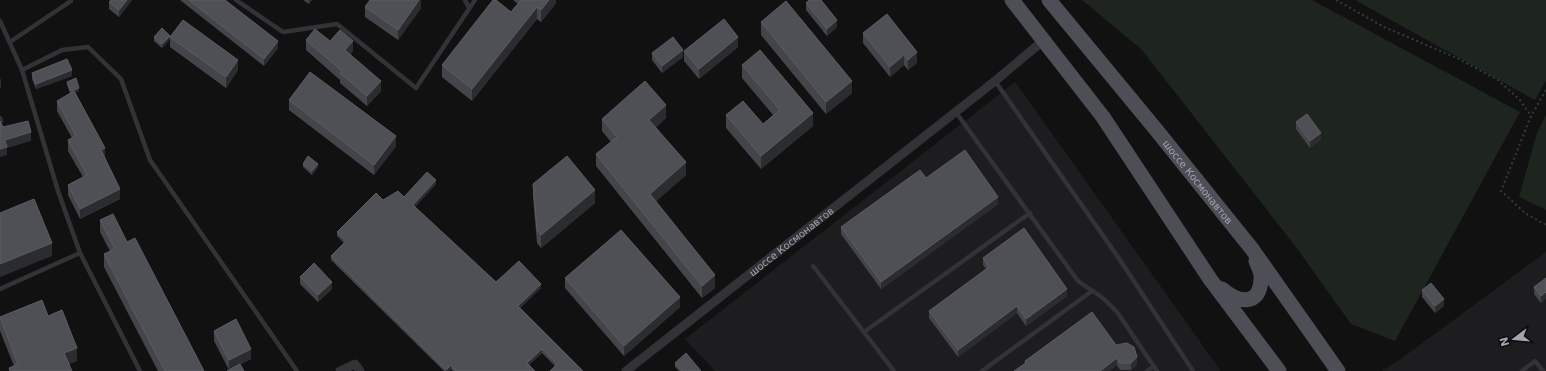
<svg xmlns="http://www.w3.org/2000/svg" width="1546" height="371" viewBox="0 0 1546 371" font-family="'DejaVu Sans',sans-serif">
<rect width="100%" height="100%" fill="#111112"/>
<!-- built -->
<g fill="#1d1d1f">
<path d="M1015,82L1221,371H715L685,339Z"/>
<path d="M1546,252V371H1382L1402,358Z"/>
</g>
<!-- green -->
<g fill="#1e251f">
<path d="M1082,0H1312L1520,112L1395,341L1351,324L1296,247L1142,50Z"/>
<path d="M1355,0H1546V80L1535,100Z"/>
<path d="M1546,115V210L1519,197L1537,133Z"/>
</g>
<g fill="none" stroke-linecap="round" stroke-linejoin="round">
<!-- path -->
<g stroke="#38393e" stroke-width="2" stroke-dasharray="2 3" stroke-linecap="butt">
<path d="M1336,0L1384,27L1457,58L1498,80L1520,100L1531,116"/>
<path d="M1546,90L1531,116L1501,191L1525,213L1546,225"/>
</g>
<!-- service -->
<g stroke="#323237" stroke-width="4.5">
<path d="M236,0L283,32L337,24L416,88L475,0"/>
<path d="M465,0L469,8"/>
<path d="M0,21L22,70L58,191L80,253L140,371"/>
<path d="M10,42L71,1"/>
<path d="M22,70L62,50L88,47L121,79L150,160L297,371"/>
<path d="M995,81L1118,257L1193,371"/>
<path d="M955,111L1078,281L1103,298L1117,312L1157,371"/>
<path d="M0,118L1,121L0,122"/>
<path d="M813,266L894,371"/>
<path d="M0,289L80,253"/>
<path d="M864,332L1030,213"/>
<path d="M982,371L1092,291"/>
<path d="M1147,371L1154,366"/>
<path d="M1522,371L1535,361L1543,371"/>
</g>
<!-- minor -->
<g stroke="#323237" stroke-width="9">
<path d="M340,371L355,364L360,371"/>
<path id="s1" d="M626,371L995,81L1044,40"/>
</g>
<!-- primary -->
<g stroke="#4e4f56" stroke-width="15">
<path d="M1012,0L1103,117L1210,279L1279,371"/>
<path id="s2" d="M1049,0L1158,132L1252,249L1338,371"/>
<path d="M1222,289C1238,303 1260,307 1261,279C1262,273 1258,266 1256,261"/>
</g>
</g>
<!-- wall -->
<g fill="#44454a">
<path d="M111,0H132L119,17L109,9V2Z"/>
<path d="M180,0H225L278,48L264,66Z"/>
<path d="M303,0H312L309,4Z"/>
<path d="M421,0V8L398,40L365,17V7Z"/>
<path d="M513,0H556V3L541,22L537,19L472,101L442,77V65L511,12L518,4Z"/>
<path d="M806,3L837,27L827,36L806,10Z"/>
<path d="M761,22L852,93L826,114L761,35Z"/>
<path d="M863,33L917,63L908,70L904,65L890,77L863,43Z"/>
<path d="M154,37L170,39L162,48L154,41Z"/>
<path d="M170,37L238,70L226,88L170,47Z"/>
<path d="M306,40L330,41L353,51L350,55L381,91L367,106L340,83V80L306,50Z"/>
<path d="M738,47L699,79L684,61V51Z"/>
<path d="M652,53L683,57L662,73L652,60Z"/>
<path d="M742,65L813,126L761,169L726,128V115L763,124L773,115L742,78Z"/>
<path d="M32,73L72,76L36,89L32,79Z"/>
<path d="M67,82L79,91L75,93L105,157L120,199L80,219L68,195V185L83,177L68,151V140L72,138L57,111V101L70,93L67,85Z"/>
<path d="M289,100L396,146L374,175L289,110Z"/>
<path d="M666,118L656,127L686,175L656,201L715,288L702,298L596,166V154L611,142L602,131V119Z"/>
<path d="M1296,122L1321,140L1310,148L1296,129Z"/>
<path d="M303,164L318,167L312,175L303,167Z"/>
<path d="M436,184L415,207L496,282L541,288L520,308L583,371L555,366L542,353L529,365L535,371H453L451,369L449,371H444L331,260V256L344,243L337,236V232L383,200L404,197Z"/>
<path d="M533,184L595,203L541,248L537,243L533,197Z"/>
<path d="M998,204L881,289L841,234V227Z"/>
<path d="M100,220L127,242L204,371H158L104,267V254L110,251L100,232Z"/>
<path d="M983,258L1067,296L1026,326L1017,313L958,357L929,318V311L986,269L983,265Z"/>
<path d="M300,277L332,289L318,302L300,284Z"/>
<path d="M565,278L680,307L624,356L565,288Z"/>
<path d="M1546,278L1541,303L1534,294V287Z"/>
<path d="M1422,290L1444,306L1435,313L1422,297Z"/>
<path d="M48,316L77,361L69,364L72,371H9V368L14,366L0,331V317Z"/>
<path d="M214,331L251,359L229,370L214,341Z"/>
<path d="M1116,345L1137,364L1131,370H1120L1117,365L1109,371H1014L1025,363V361Z"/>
<path d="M675,363L701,371H679L675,367Z"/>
</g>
<!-- shaded-wall -->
<g fill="#2b2c2f">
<path d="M127,0H132L119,17V10Z"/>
<path d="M309,0H312L309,4Z"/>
<path d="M419,0H421V8L398,40V30Z"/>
<path d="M549,0H556V3L541,22V10Z"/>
<path d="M537,7V19L472,101V89Z"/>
<path d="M837,20V27L827,36V29Z"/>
<path d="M170,36V39L162,48V44Z"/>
<path d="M738,37V47L699,79V69Z"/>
<path d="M278,41V48L264,66V59Z"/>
<path d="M353,41V51L345,61V50Z"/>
<path d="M683,50V57L662,73V66Z"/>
<path d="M917,52V63L908,70V60Z"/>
<path d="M904,55V65L890,77V67Z"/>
<path d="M238,60V70L226,88V77Z"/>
<path d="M72,70V76L36,89V84Z"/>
<rect x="0" y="79" width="1" height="9"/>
<path d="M381,81V91L367,106V96Z"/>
<path d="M852,81V93L826,114V102Z"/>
<path d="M79,88V91L71,95V91Z"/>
<path d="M666,105V118L649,132V120Z"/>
<path d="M813,113V126L761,169V156Z"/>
<path d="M31,132V141L7,148V155L0,157V149L5,140Z"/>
<path d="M1321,133V140L1310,148V141Z"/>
<path d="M396,136V146L374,175V165Z"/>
<path d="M105,148V158L101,150Z"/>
<path d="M686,162V175L650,207V194Z"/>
<path d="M318,164V167L312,175V171Z"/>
<path d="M436,180V184L413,209V205Z"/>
<path d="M120,189V199L80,219V209Z"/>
<path d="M595,190V203L541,248V235Z"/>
<path d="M998,197V204L881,289V282Z"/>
<path d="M52,243V256L0,277V264Z"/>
<path d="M715,275V288L702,298V286Z"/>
<path d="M332,282V289L318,302V295Z"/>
<path d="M541,284V288L518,310V306Z"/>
<path d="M1067,289V296L1026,326V319Z"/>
<path d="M1546,292V299L1541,303V296Z"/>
<path d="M680,297V307L624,356V346Z"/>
<path d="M1444,299V306L1435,313V306Z"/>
<path d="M1017,306V313L958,357V350Z"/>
<path d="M77,348V361L64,366V353Z"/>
<path d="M251,349V359L229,370V360Z"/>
<path d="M542,349V353L527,367V363Z"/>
<path d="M1137,357V364L1131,370V363Z"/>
<path d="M1117,358V365L1109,371H1100Z"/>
<path d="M451,365V369L449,371H446V370Z"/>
</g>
<!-- building -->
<g fill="#4e5055" stroke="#5c5d64">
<path d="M111,0H127L119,10L109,2Z"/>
<path d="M189,0H225L278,41L264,59Z"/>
<path d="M370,0H419L398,30L365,7Z"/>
<path d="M493,0H496L511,12L521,0H549L541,10L537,7L472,89L442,65Z"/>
<path d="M809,0H821L837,20L827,29L806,3Z"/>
<path d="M786,1L852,81L826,102L761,22Z"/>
<path d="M887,14L917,52L908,60L904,55L890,67L863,33Z"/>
<path d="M724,19L738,37L699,69L684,51Z"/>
<path d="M183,20L238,60L226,77L170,37Z"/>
<path d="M162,28L170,36L162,44L154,37Z"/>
<path d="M315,29L330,41L340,30L353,41L345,50L381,81L367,96L340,73L342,71L306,40Z"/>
<path d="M673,37L683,50L662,66L652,53Z"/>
<path d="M760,50L813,113L761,156L726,115L743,101L763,124L780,110L742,65Z"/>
<path d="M67,59L72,70L36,84L32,73Z"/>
<path d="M310,72L396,136L374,165L289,100Z"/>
<path d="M76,78L79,88L71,91L67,82Z"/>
<path d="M645,81L666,105L649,120L686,162L650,194L715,275L702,286L596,154L617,137L602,119Z"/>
<path d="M74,91L105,148L101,150L120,189L80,209L68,185L87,175L68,140L76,136L57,101Z"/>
<path d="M1307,114L1321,133L1310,141L1296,122Z"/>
<path d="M0,121L3,127L28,121L31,132L5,140L7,147L0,149Z"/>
<path d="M965,150L998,197L881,282L841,227L920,170L926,178Z"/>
<path d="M308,156L318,164L312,171L303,164Z"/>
<path d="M567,156L595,190L541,235L537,230L533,184Z"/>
<path d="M427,172L436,180L413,205L496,282L519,261L541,284L518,306L583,371H550L557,364L542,349L527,363L535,371H456L451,365L446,370L331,256L346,241L337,232L376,193L383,200L398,191L404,197Z"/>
<path d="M34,199L52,243L0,264V213Z"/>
<path d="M113,214L127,242L135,238L204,371H165L104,254L115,249L100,220Z"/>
<path d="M1024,228L1067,289L1026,319L1017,306L958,350L929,311L989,267L983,258Z"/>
<path d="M621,230L680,297L624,346L565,278Z"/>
<path d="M314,263L332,282L318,295L300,277Z"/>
<path d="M1546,278V292L1541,296L1534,287Z"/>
<path d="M1431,283L1444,299L1435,306L1422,290Z"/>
<path d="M42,300L48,316L62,310L77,348L64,353L72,371H10L9,368L18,364L0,317Z"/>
<path d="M1092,312L1116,345L1127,343L1134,347L1137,357L1131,363H1120L1117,358L1100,371H1014L1026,363L1025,361Z"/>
<path d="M236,319L251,349L229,360L214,331Z"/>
<path d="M686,353L701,371H682L675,363Z"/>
<path d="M240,364L244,371H227Z"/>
</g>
<g text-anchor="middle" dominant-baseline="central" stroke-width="3.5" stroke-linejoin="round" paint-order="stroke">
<!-- street labels -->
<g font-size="10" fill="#a3a5b2" stroke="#0c0c0d">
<text stroke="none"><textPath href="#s2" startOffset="235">шоссе Космонавтов</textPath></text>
<text stroke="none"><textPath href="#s1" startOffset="210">шоссе Космонавтов</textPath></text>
</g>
</g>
<!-- north arrow -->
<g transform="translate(1514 339) rotate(254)" stroke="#0c0c0d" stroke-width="3" paint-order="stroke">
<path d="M0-3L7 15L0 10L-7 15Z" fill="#a3a5b2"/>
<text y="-6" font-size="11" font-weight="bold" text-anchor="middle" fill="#a3a5b2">N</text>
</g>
</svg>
